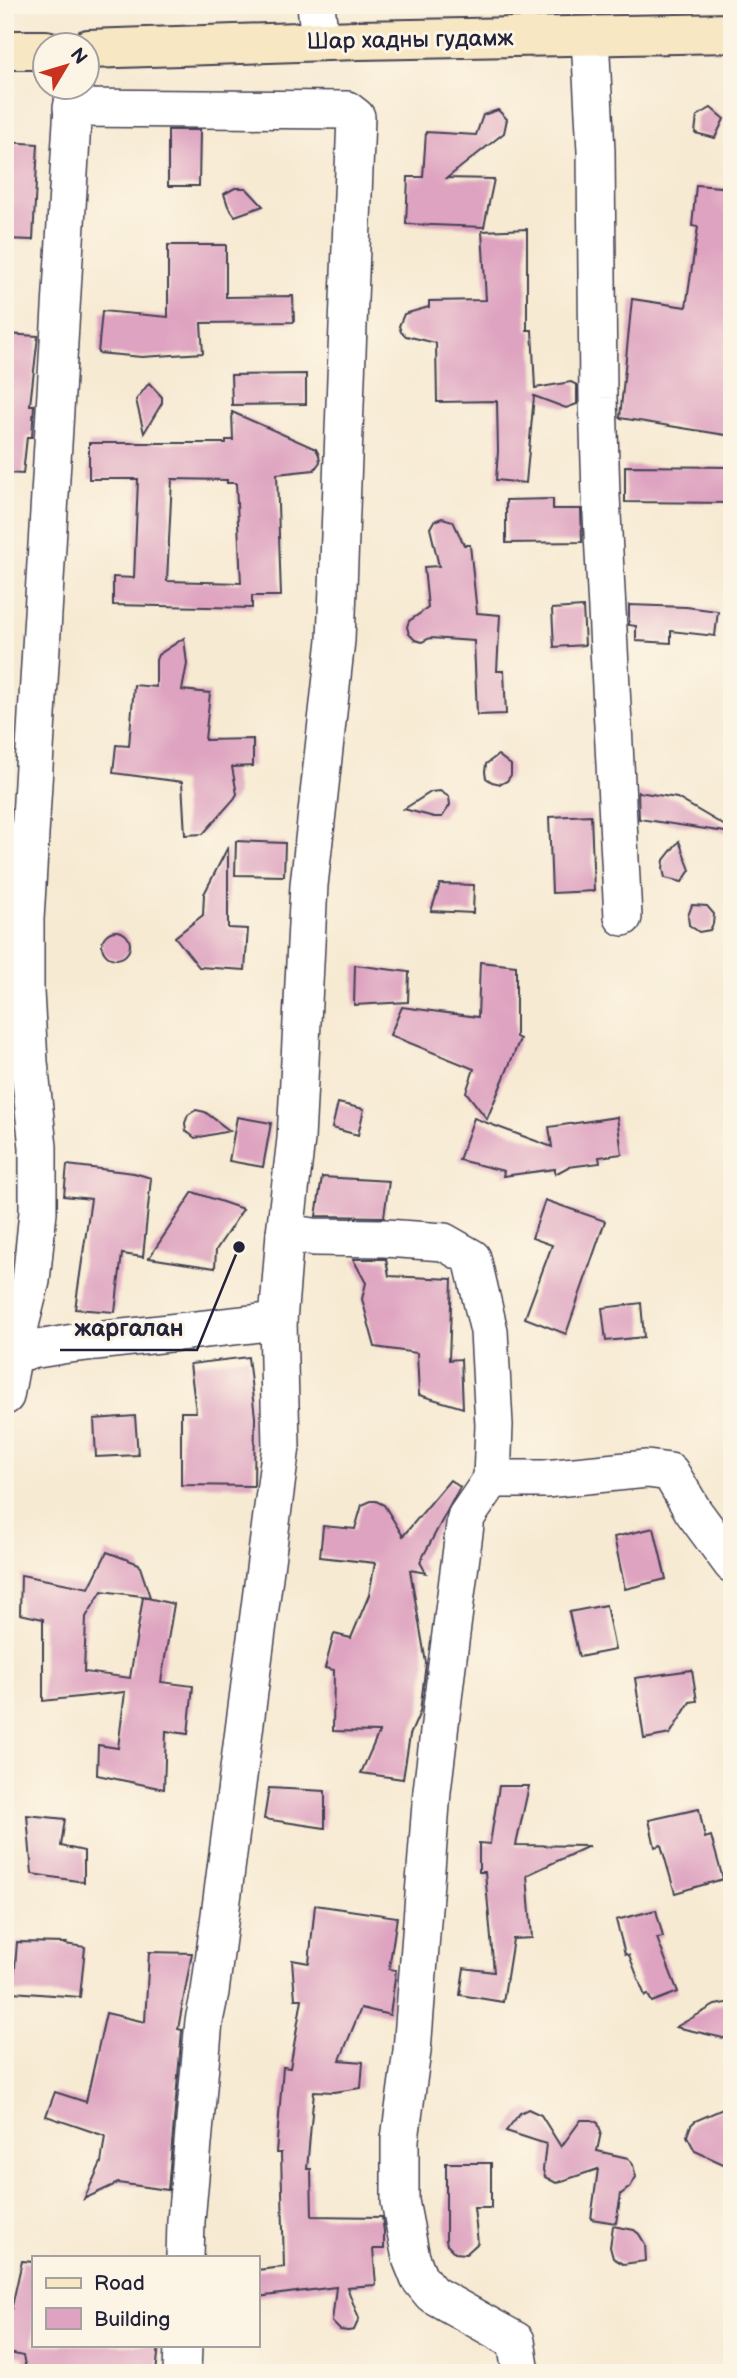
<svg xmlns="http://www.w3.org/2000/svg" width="737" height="2378" viewBox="0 0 737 2378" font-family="'Balsamiq Sans',sans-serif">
<rect width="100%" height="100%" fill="#fcf5e5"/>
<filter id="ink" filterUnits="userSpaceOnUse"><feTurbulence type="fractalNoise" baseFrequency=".0143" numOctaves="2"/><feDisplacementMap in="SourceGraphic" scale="14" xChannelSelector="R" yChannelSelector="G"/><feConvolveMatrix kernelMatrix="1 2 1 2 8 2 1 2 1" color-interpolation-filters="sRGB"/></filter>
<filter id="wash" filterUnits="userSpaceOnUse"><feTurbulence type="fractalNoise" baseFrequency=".00686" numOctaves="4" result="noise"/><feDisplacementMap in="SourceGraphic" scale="28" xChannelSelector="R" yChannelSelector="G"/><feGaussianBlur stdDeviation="1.57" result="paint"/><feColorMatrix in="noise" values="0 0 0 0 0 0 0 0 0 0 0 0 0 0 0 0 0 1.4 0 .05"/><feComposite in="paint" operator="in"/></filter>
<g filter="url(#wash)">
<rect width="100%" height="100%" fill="#f7ead3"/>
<g id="blocks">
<!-- building -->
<g fill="#dea3c0" fill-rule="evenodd">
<path d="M711,108L724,119L715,138L695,133L697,116Z"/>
<path d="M498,110L507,119L504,133L447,178L494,179L484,227L406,224L408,177H423L426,132L476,135L483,115Z"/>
<path d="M168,130H200L199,186H168Z"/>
<path d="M5,142L38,144L33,240L5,239Z"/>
<path d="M696,185L732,188V436L620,418L632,299L686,307L698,227L692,226Z"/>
<path d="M235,188H246L263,206L235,216L228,206L224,194Z"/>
<path d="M527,229V330H532L535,388L571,382L577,385V404L566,408L534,396L526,483L496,480L498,451L497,401L437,402L436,343L406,336L401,332L399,326L404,314L429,307V301L486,300L482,231Z"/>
<path d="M168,245H226V297L293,296L294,322L201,323L203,353L142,357L98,353L102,311L168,317Z"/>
<path d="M5,334L38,336L30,405H34L32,437H27L23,474L5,473Z"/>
<path d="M306,374V404L232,405L231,375Z"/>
<path d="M149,383L162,397V403L144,433L136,400Z"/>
<path d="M232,412L316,449L319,455L320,462L314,470L277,474L281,596H252V608L113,605V577L134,578L138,479H89V443H226V440H233ZM172,479L227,480V483H236L241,583L167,581Z"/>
<path d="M625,466L732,467V503L625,502Z"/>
<path d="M553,499V509H581L582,542L506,543V500Z"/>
<path d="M442,518L453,521L464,545H470L477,613L500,615L497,671H504L506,714L477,715L474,641L430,638L422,642L415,640L409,634L407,627L409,621L428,608L424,567L439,566L430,528L434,521Z"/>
<path d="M629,605L686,607L718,611L715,636L671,631V643L636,641V626L629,625Z"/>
<path d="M583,607L585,645L554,647L552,609Z"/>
<path d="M184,638L187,664L182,690L210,693L205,740L253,739V766L232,767L237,794L234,799L203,834L185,835L182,782L113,773L116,745L129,746L134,685L156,687V660L158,655Z"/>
<path d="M498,755L511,765V775L507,781L501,784L492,782L486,778L485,772L486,764Z"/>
<path d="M440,791L449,797L450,805L442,817H434L404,809L431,792Z"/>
<path d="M638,792L677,798L732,830V833L639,819Z"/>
<path d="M591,815L594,891L552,893L549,817Z"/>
<path d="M236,841L285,843L284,876L235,875Z"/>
<path d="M679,841L690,870L682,882L665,878L663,869L664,860Z"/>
<path d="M228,847V928L248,929L245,970L199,967L175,937L203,915L204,894Z"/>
<path d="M440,884L474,885L473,913L431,911Z"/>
<path d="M692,905L707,906L714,914L713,924L710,930L699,932L689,925L688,916Z"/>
<circle cx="116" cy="945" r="14"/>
<path d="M480,962L516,966V1037L520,1039L487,1119L466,1092L474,1069L390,1035L402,1007L478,1017Z"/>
<path d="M355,965L409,972L408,1002L354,1005Z"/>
<path d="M338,1103L364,1109L358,1135L332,1128Z"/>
<path d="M196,1110L205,1112L230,1131L195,1138L186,1131L185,1123L188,1115Z"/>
<path d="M237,1117L271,1123L263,1167L229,1161Z"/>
<path d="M617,1117L622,1154L599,1157L600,1163L568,1167L555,1174V1169L503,1176L504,1171L459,1160L474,1118L552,1147L549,1127Z"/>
<path d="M67,1165L134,1173L151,1178L143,1257L122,1254L115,1312L75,1309L91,1199L64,1196Z"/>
<path d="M322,1177L389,1181L384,1217L316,1216Z"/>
<path d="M193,1192L243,1209L216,1250L215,1268L149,1258Z"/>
<path d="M545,1200L605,1221L566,1334L525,1318L552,1245L532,1238Z"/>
<path d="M353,1259H386L389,1276L452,1279L449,1360L461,1359L463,1408L419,1395L417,1353L375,1347L362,1299L366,1283Z"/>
<path d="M641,1303L644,1337L606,1341L602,1308Z"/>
<path d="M248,1357L255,1417L254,1486L181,1485V1412H196L190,1364Z"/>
<path d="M135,1416L138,1455L96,1457L94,1419Z"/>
<path d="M450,1480L460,1487L420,1562L426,1573L410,1570L426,1663L420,1712L410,1735L403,1779L361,1773L379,1732L333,1731L334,1670L325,1668L334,1634L351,1638L369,1595L375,1563L320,1557L323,1526L355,1529L362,1505L371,1501H376L384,1505L403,1536Z"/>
<path d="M654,1528L666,1579L625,1589L614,1537Z"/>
<path d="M107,1552L139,1564L150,1597L102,1591L86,1617L84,1672L130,1678L143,1597L174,1604L161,1682L193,1686L188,1734L166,1731L164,1789L97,1775L98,1745L118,1748L125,1692L43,1701V1619L20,1614L21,1575L89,1588Z"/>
<path d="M606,1605L615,1650L579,1657L569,1612Z"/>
<path d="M692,1670L697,1701L690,1702L670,1734L644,1739L635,1678Z"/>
<path d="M499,1786H529L516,1845L589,1846L527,1875L532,1938L513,1939L503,2002L460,1995L464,1968L494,1972L485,1872H479V1843L490,1844Z"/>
<path d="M269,1788L325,1791V1828L264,1819Z"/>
<path d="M699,1809L705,1838L711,1836L723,1879L675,1893L661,1845L655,1847L649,1820Z"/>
<path d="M27,1815L65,1819L61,1846L84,1851V1882L32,1874Z"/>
<path d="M315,1905L397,1917L389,1969L396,1970L390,2015L361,2008L340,2060L363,2062L361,2088L334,2092L314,2091L307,2169H311L312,2216L382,2217L384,2231V2249H373L376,2285L347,2287L359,2319L354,2330L348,2331L340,2330L332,2322L336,2287L257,2297V2270L284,2267L281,2153H276L283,2067L290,2068L302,1999H295L292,1960L309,1963Z"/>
<path d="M656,1910L663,1937L657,1938L678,1992L652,2002L648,1995L645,1996L629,1955L625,1954L616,1920Z"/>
<path d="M17,1942L66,1943L65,1944L85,1947L80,1997L13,1992Z"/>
<path d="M149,1952L192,1953L178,2029L182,2030L168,2190L118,2183L84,2199L101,2163L105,2136L46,2116L55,2092L86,2102L106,2013L145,2022Z"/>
<path d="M732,2002V2040L676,2027L715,2005Z"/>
<path d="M732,2105V2168L695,2151L687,2136L691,2125L695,2121Z"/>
<path d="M528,2109L541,2115L561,2147L581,2120H592L598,2123L601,2132L597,2151L628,2158L633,2165L636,2177L630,2187L621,2194L616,2223L591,2219L598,2169L556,2183L545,2177L543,2170L546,2144L506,2131L520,2113Z"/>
<path d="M446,2163H491V2208H474L478,2243L466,2254L455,2253L447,2245L446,2240Z"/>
<path d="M613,2226L634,2230L639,2234L645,2244L646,2261L623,2264L613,2258L610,2247Z"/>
<path d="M22,2261L33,2262V2345H159L156,2373H27L23,2356L5,2352V2338Z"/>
</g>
</g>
</g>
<g filter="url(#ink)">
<use href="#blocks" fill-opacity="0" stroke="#424052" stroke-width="2"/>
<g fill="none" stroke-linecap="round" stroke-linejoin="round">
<defs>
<g id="minor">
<path d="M316,5L320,41"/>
<path d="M590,37L596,151L598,398L601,495L623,917"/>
<path d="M72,108L347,110L356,117L336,640L309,885L296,1139L285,1233L278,1321L281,1446L210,1992L204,2021L186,2221L185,2257"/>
<path d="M285,1233L314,1237L385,1238L444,1242L472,1258L489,1331L494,1425L492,1479L466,1517L447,1665L432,1791L412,2051L400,2139V2201L411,2258L419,2278L432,2294L516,2341L521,2373"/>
<path d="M5,1356L13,1353L31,1281L38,1212V1147L29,1062L25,992V919L74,88"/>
<path d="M5,1396L13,1353L68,1344L278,1321"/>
<path d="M492,1479H545L647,1469L670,1472L693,1511L732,1564"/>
<path d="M182,2373L183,2345"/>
</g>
<g id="secondary">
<path d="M88,49L358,40L732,33"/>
<path d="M5,50H46"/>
</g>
</defs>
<!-- minor casing -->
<use href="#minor" stroke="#424052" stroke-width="40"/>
<!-- secondary casing -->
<use href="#secondary" stroke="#424052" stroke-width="42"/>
<!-- minor -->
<use href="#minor" stroke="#fff" stroke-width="37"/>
<!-- secondary -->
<use href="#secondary" stroke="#f7e8c3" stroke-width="38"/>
</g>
</g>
<g text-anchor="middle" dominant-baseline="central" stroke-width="6" stroke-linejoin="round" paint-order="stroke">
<!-- street labels -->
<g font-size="23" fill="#22223b" stroke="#fcf5e5">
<text transform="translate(410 40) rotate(-1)">Шар хадны гудамж</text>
</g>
</g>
<!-- callouts -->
<path fill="none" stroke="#22223b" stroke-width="2.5" d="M239 1247L197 1350H60"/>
<circle fill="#22223b" stroke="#fcf5e5" stroke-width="2.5" cx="239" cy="1247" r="7"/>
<g font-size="24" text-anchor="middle" font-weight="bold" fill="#22223b" stroke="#fcf5e5" stroke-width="6" stroke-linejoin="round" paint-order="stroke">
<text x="129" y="1336">жаргалан</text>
</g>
<!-- margin -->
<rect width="737" height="2378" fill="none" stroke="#fcf5e5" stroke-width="28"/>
<!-- legend -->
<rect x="32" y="2256" width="228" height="91" fill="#fcf5e5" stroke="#a5a1a1" stroke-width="2"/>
<rect x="46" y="2278" width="35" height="10" fill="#f7e8c3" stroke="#a5a1a1" stroke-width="2"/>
<text x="94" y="2290" font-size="21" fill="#22223b">Road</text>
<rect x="46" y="2308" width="35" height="21" fill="#dea3c0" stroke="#a5a1a1" stroke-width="2"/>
<text x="94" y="2326" font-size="21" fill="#22223b">Building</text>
<!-- north arrow -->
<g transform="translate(66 66) rotate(52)"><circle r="33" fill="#fcf5e5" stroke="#a5a1a1" stroke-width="2"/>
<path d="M0-5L12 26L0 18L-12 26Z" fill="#c8321e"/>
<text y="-10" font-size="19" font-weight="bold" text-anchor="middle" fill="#22223b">N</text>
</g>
</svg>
